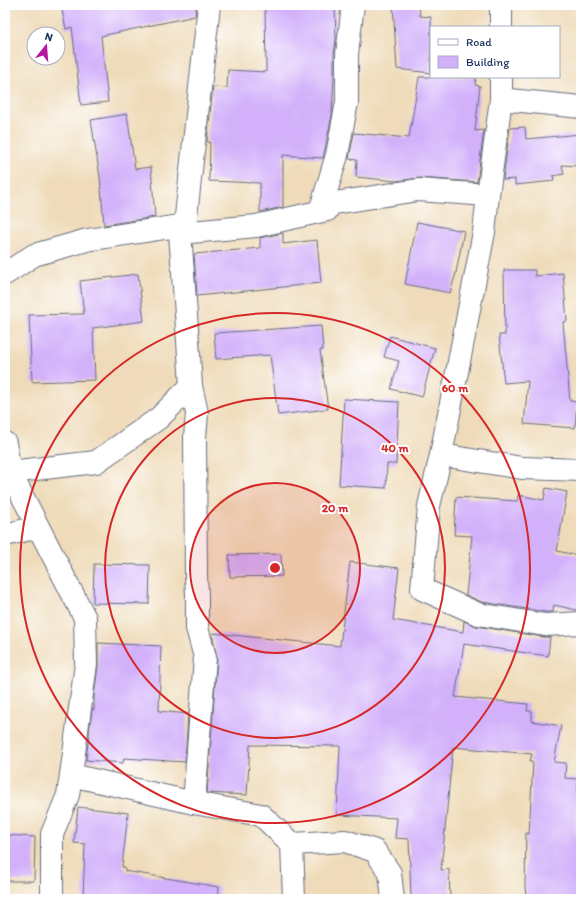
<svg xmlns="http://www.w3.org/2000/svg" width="586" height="904" viewBox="0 0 586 904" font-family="Itim,sans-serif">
<rect width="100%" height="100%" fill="#fff"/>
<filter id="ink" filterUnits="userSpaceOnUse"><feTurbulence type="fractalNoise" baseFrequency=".025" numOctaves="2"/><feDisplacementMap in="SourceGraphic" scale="8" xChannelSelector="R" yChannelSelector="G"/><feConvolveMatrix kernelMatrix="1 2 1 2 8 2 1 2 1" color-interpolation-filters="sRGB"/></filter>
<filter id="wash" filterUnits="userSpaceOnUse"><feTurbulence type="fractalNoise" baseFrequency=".012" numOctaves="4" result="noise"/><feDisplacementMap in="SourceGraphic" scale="16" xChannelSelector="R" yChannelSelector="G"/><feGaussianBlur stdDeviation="0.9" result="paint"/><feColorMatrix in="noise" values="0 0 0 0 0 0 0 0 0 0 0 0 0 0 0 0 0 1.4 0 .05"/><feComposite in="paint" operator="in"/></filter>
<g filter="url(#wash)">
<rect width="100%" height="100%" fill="#efdbb9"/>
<g id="blocks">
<!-- building -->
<g fill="#d2b0fa">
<path d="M61,5H196L195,16L101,36L108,102L81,105L72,27L66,29Z"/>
<path d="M265,5H335L336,39L334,54V76L332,115L323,158L283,155V207L260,212V183L209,181L210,142H207L213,87L227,88L228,70L266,72Z"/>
<path d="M393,5H419L420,16L431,17V73L397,69Z"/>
<path d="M419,77H476L475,85L480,86L475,131L484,130L477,182L419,178L396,181L356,177L357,160L349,159L354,133L409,138Z"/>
<path d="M127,114L135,169L151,167L155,217L104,225L100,177L91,120Z"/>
<path d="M525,127L526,139L581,134V166L562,165L564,174L553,176L554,181L515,185V179L503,180L510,128Z"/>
<path d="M417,222L464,231L456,273L450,293L405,284Z"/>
<path d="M283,233V244L317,240L321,283L197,296L194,254L260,248V238Z"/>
<path d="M504,270H535V276L563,273L567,321L563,322L570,401L577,402L575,428L524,424L528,381L504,383L499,335H505Z"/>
<path d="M138,274L144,321L93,328L95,380L32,382L29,315L84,314L80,281Z"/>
<path d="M321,326L323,350H320L328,409L278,415L270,355L216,359L214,333Z"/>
<path d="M390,336L435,348L422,397L391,389L399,361L384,357Z"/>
<path d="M344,399L399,402L396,464H387L386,488L339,485Z"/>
<path d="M546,488L567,492L557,551L581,556V611L554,605L553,612H546L482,602L466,595L472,536L454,535L456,497L517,501L518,495L544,500Z"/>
<path d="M281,554L282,576L230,577L229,555Z"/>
<path d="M350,562L399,568L393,620L463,632L464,621L476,626L543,637H550L548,656L464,644L455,697L528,704L527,711H532V721L561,726L554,762L566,763L565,778L578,779L576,835H581V878H578L580,899H526L525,886L526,833L529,834L533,762L530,761L532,754L453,747L441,870L449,869L450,899H411L409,839L395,838L397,818L337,815L340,746L250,745L247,795L207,793L217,658L213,638V633L340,646Z"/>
<path d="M94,564L150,565L149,604L93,603Z"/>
<path d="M98,643L161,646L159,711L188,714L185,762L124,758L123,763L86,760L92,709L94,710V696L98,666Z"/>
<path d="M78,807L128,813L122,867H125V871L219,887L218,899H83L85,844L74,843Z"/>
<path d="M5,835L35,837L34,881H5Z"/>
</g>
</g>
</g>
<g filter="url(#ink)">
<use href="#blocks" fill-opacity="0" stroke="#656b7e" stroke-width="1"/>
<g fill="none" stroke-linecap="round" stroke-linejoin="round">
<defs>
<g id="street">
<path d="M501,5V27"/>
<path d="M501,77V99L488,195L484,232L441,455L429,506L422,589L478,614L545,625L581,623"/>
<path d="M501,99L581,107"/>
<path d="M322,205L337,155L347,102V54L353,5"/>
<path d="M185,225L209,5"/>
<path d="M180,233L189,355L191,386L197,413L195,437L196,575L197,595V628L205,657L194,803"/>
<path d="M5,274L34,255L87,240L185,225L180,233L256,226L327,210L322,205L418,190L488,195"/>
<path d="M5,443L10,472L85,618L86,664L71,775L68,795L52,834V899"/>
<path d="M441,455L522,468L581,470"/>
<path d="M10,472L96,462L159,418L191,386"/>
<path d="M5,535L38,527"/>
<path d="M71,775L194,803L261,815L292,844L294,899"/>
<path d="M292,844L345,841L375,851L390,873L393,899"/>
</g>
</defs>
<!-- street casing -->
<use href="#street" stroke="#656b7e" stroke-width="24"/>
<!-- street -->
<use href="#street" stroke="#fff" stroke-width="22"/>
</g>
</g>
<!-- distance rings -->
<circle cx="275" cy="568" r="85" fill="#d62828" fill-opacity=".12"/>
<g fill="none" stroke="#d62828" stroke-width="2">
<circle cx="275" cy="568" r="85"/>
<circle cx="275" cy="568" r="170"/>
<circle cx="275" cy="568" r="255"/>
</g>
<circle cx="275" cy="568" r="6" fill="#d62828" stroke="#fff" stroke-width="2"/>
<g font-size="12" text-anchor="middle" font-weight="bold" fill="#d62828" stroke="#fff" stroke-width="4" stroke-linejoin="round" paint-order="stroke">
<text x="455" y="392">60 m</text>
<text x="395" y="452">40 m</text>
<text x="335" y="512">20 m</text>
</g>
<!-- margin -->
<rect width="586" height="904" fill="none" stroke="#fff" stroke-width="20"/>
<!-- legend -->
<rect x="430" y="26" width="130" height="52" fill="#ffffff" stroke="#a4acbf"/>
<rect x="438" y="39" width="20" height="6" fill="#ffffff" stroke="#a4acbf"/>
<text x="466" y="46" font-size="12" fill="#1b2f5e">Road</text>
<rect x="438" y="56" width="20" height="12" fill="#d2b0fa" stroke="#a4acbf"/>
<text x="466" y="66" font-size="12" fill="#1b2f5e">Building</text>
<!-- north arrow -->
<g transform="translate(46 46) rotate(17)"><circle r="19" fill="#ffffff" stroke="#a4acbf"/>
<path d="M0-3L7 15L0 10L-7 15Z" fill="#b5179e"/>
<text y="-6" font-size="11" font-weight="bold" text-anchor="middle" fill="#1b2f5e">N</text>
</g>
</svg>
